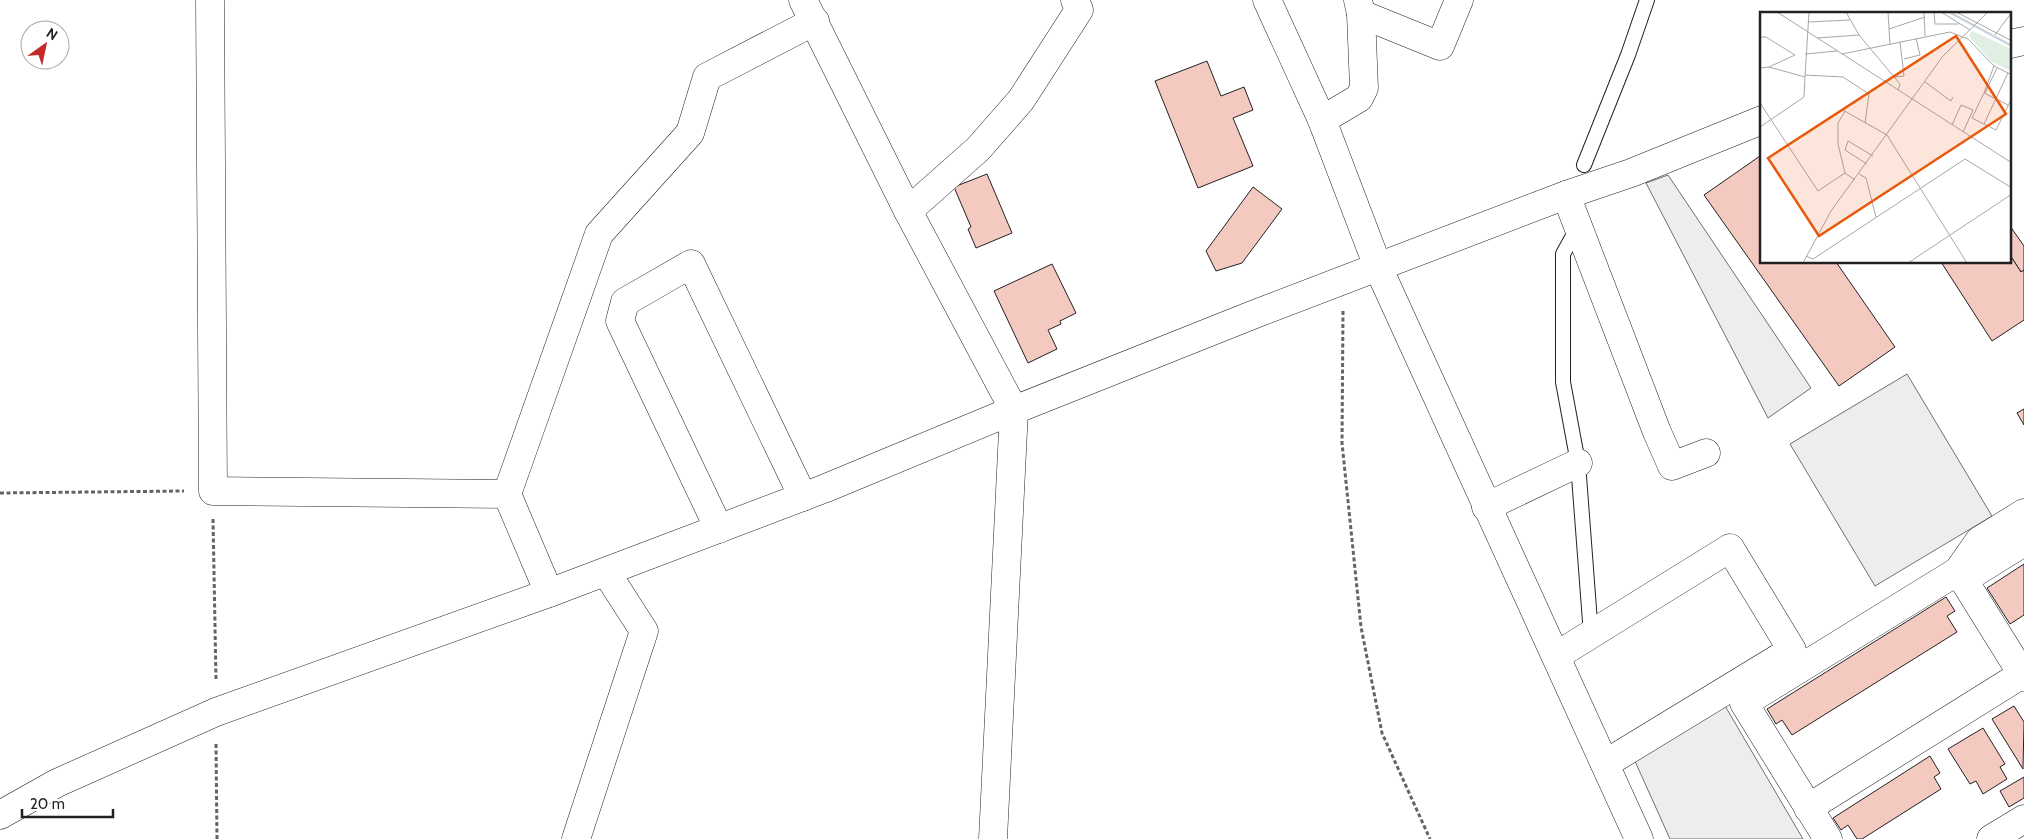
<svg xmlns="http://www.w3.org/2000/svg" width="2024" height="839" viewBox="0 0 2024 839" font-family="Cabin,sans-serif">
<rect width="100%" height="100%" fill="#fff"/>
<!-- parking -->
<g fill="#ededed" stroke="#6f6f6f">
<path d="M1668,175L1811,388L1768,418L1646,183Z"/>
<path d="M1907,374L1992,516L1875,586L1790,444Z"/>
<path d="M1724,704L1803,839H1670L1634,759Z"/>
</g>
<!-- building -->
<g fill="#f3c9c0" stroke="#222">
<path d="M1207,61L1221,96L1244,87L1253,110L1233,118L1253,166L1198,188L1155,81Z"/>
<path d="M1760,156L1762,262H1836L1895,347L1839,386L1704,195Z"/>
<path d="M987,174L1012,233L976,248L968,229L971,227L954,187Z"/>
<path d="M1253,187L1282,209L1242,263L1216,271L1206,251Z"/>
<path d="M2010,226L2024,246V270L2021,272L2010,255Z"/>
<path d="M2010,255L2021,272L2024,270V320L1992,341L1941,262H2010Z"/>
<path d="M1052,264L1076,313L1060,321L1061,324L1048,330L1057,349L1028,363L994,291Z"/>
<path d="M2024,409V425L2017,413Z"/>
<path d="M2024,564V615L2010,624L1987,588Z"/>
<path d="M1946,597L1955,611L1947,616L1957,632L1792,735L1782,720L1776,724L1767,709Z"/>
<path d="M2014,706L2024,722L2023,769L1992,719Z"/>
<path d="M1983,728L2005,764L2000,767L2007,779L1983,794L1976,781L1970,784L1948,749Z"/>
<path d="M1930,756L1940,773L1934,777L1941,789L1862,839H1857L1848,825L1841,830L1833,818Z"/>
<path d="M2024,777V798L2009,807L2000,791Z"/>
</g>
<g fill="none" stroke-linecap="round" stroke-linejoin="round">
<defs>
<g id="lane">
<path d="M1584,165L1628,55L1647,0"/>
<path d="M1578,227L1563,254V382L1578,463L1591,635"/>
</g>
<g id="street">
<path d="M210,0L213,491L507,494L549,593"/>
<path d="M803,0L908,211L1014,410L993,839"/>
<path d="M1361,14L1440,46L1459,0"/>
<path d="M1322,120L1359,98L1364,88L1361,14L1358,0"/>
<path d="M1566,195L1657,432L1672,466L1706,453"/>
<path d="M908,211L978,149L1021,100L1079,10L1075,0"/>
<path d="M507,494L599,234L690,133L707,77L815,21"/>
<path d="M1486,507L1578,463"/>
<path d="M719,529L620,321L625,302L691,264L803,497"/>
<path d="M1958,571L1979,541L2024,513"/>
<path d="M1963,580L2024,542"/>
<path d="M1556,656L1730,548L1792,650L1605,764"/>
<path d="M1808,808L2024,673"/>
<path d="M576,839L644,631L606,572"/>
<path d="M1828,839L1744,703L1958,571L2024,677"/>
<path d="M1991,839L2024,819"/>
</g>
<g id="secondary">
<path d="M1267,0L1322,120L1378,267L1639,839"/>
<path d="M2010,44L2024,41"/>
<path d="M0,815L57,783L216,712L549,593L826,488L1014,410L1260,312L1566,195L1631,173L1762,120"/>
</g>
</defs>
<!-- lane casing -->
<use href="#lane" stroke="#222" stroke-width="16"/>
<!-- street casing -->
<use href="#street" stroke="#222" stroke-width="29"/>
<!-- secondary casing -->
<use href="#secondary" stroke="#222" stroke-width="29"/>
<!-- path -->
<g stroke="#646464" stroke-width="3" stroke-dasharray="4 2.5" stroke-linecap="butt">
<path d="M1343,311L1342,443L1361,627L1382,733L1430,839"/>
<path d="M0,493L184,491"/>
<path d="M213,519L216,680"/>
<path d="M216,744L217,839"/>
</g>
<!-- lane -->
<use href="#lane" stroke="#fff" stroke-width="14"/>
<!-- street -->
<use href="#street" stroke="#fff" stroke-width="28"/>
<!-- secondary -->
<use href="#secondary" stroke="#fff" stroke-width="28"/>
</g>
<!-- overview -->
<g transform="translate(1760 12)">
<rect width="251" height="251" fill="#fff"/>
<path d="M213,19L251,37V59L232,50L211,27L209,22Z" fill="#e0efe3"/>
<path fill="none" stroke="#c7d3dd" stroke-width="2.5" d="M189,0L252,34"/>
<path fill="none" stroke="#a7a7a7" stroke-width="1" d="M17,0L252,151M86,0L99,23L140,72L138,78M128,0L130,33M164,0L165,24M174,0L175,12H199M181,0L210,18M196,0L252,29M48,10L90,8M129,17L165,5M235,23L252,0M0,25H6L35,43L9,55M57,26L99,23M45,42L77,39M82,42L190,20L208,27L234,54L252,63M144,47L160,43L156,26M0,56L9,55L45,65L44,85L0,115M45,63L83,65L109,82L105,111M45,65L49,0M135,65L144,64L140,30M165,70L191,89L193,85M224,81L234,54M225,81L237,56M0,91L58,179L85,161L95,168M248,93L224,81L212,106L236,118L252,86M81,97L127,123L207,251M224,112L248,61M192,113L201,93L213,98L203,120M107,152L85,138L88,129L113,144M85,161L78,132V111L85,99M99,162L106,166L116,205M46,244L53,247L205,147L252,176M43,251L71,199L183,44L228,0M148,251L252,182"/>
<path fill="#e8590c" fill-opacity="0.15" stroke="#e8590c" stroke-width="2.5" d="M196,24L246,102L59,224L8,146Z"/>
<rect width="251" height="251" fill="none" stroke="#222" stroke-width="2.5"/>
</g>
<!-- north arrow -->
<g transform="translate(45 45) rotate(33)"><circle r="24" fill="#ffffff" stroke="#a7a7a7"/>
<path d="M0-4L9 19L0 12L-9 19Z" fill="#c62828"/>
<text y="-8" font-size="14" font-weight="bold" text-anchor="middle" fill="#222222">N</text>
</g>
<!-- scale -->
<path d="M22 809v8h91v-8" fill="none" stroke="#222222" stroke-width="2.5"/>
<text x="30" y="809" font-size="15" fill="#222222" stroke="#ffffff" stroke-width="4" paint-order="stroke">20 m</text>
</svg>
